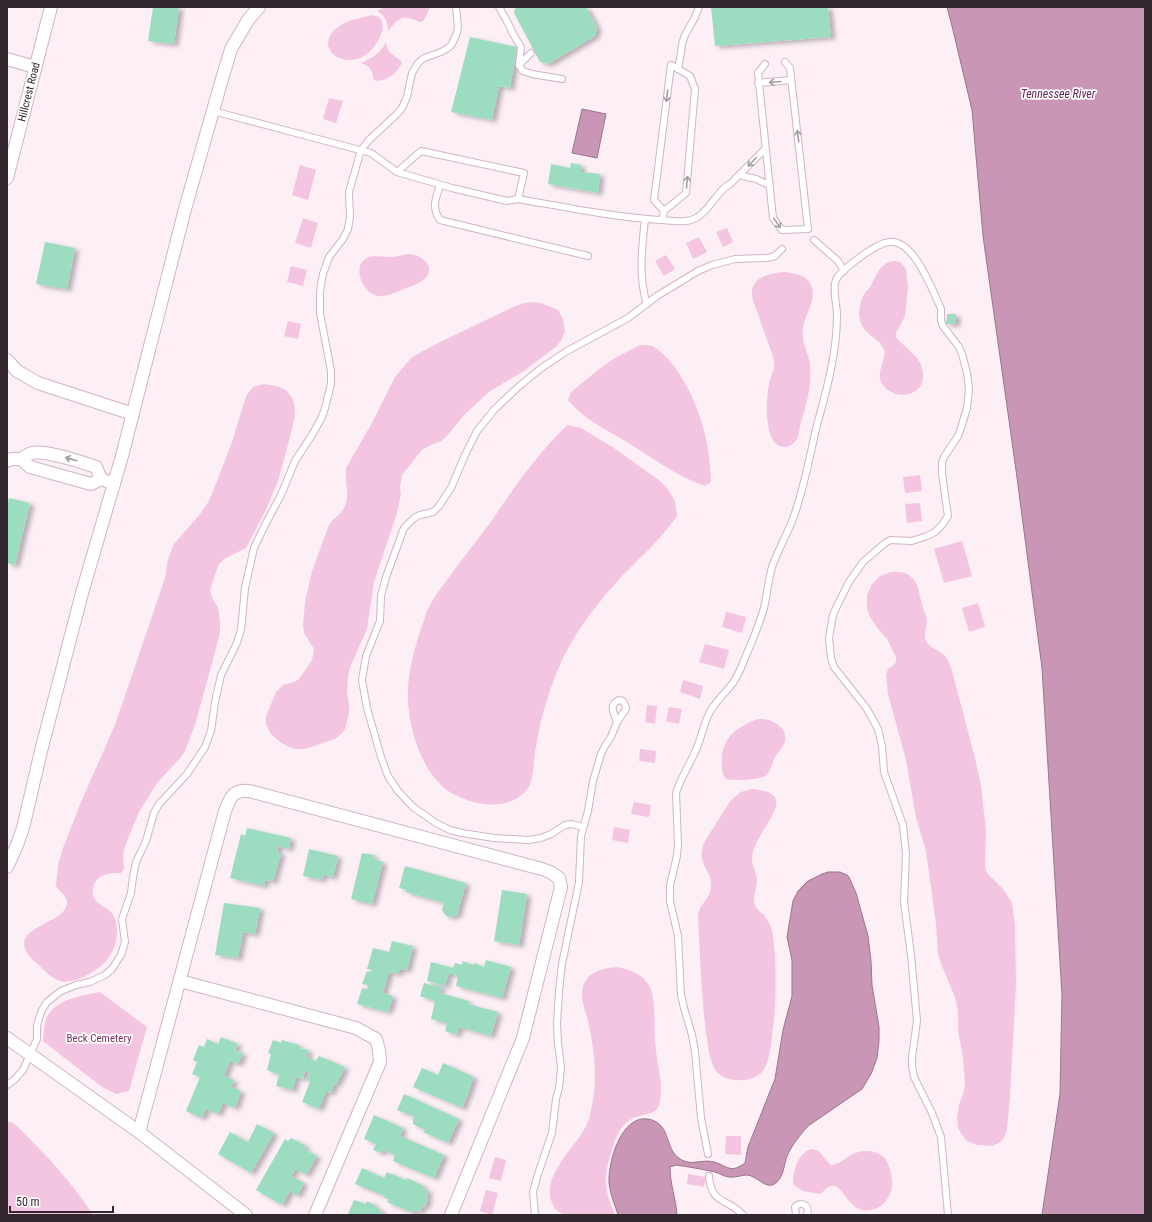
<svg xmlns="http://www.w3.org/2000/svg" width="1152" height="1222" viewBox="0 0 1152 1222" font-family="'Roboto Condensed',sans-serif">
<defs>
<filter id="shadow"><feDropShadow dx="4.5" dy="2.5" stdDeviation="2" flood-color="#0004"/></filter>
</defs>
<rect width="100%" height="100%" fill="#fceff6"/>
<!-- green -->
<g fill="#f4c5e1">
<path d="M385,7H430L424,20L421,22C402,16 402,14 388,31C387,21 386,16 377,11Z"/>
<path d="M373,15L379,17C385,24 383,32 379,39C356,83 304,48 341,25C350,19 362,18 373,15Z"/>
<path d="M386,42C387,54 395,55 402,62C399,72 384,84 374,80C372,71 370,65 360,63C371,59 381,53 386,42Z"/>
<path d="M329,98L343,101L336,123L323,119Z"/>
<path d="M300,165L316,170L308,200L292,195Z"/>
<path d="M303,218L318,223L311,248L295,243Z"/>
<path d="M727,228L733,242L723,247L716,232Z"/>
<path d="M699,237L707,252L693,259L686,243Z"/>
<path d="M407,254C414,254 421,256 426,262C438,278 414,285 404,289C397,292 390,295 383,296C364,299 350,266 367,258C373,255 382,257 389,257C395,257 401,256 407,254Z"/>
<path d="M666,255L675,269L664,276L655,261Z"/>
<path d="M894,261L900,262L906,269L908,287L905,316L896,333V337C905,349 922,356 923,373C926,396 895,402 883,385C874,373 887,361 884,350C880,338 866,336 862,325C857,316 859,302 865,293C867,290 869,289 871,286C877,274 880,263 894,261Z"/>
<path d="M291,266L307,270L303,286L287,282Z"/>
<path d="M785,272C795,274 806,274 811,285C818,300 804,314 803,329C801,342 808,352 810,364C812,384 807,403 801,422C800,428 799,433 797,439C793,444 791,447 784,447C763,446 766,399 769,384C770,377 775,371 774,363C773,352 767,342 764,331C762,326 760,320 758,314C756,308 753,302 752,296C750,277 770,273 785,272Z"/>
<path d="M534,302L541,303L558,310L563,319L565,331L562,339L558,345L524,371L490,391L465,414L446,437L441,441L429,446L422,450L402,475L400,487L401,494L397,513L374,582L367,629L351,665L348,676L347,692L349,705V714L345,729L341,734L335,739L305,749H294L281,743L271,734L266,725V716L276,692L283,685L294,682L299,679L312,660L314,649L304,633L303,625L305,602L312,571L329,525C333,518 338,517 342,511C352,498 344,483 346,468L372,423L395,377L412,357L438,343L515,306L524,303Z"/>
<path d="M288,321L301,324L298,339L284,336Z"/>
<path d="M640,345C644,345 649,345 652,346C662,351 670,361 676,369C699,402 710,441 711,482L705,486C677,477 650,456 625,441C606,429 583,419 568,400L571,392L598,370L613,359Z"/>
<path d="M264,384L277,386L286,390L292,398L294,403L295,416L290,437L278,481L265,512L246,548L224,559L219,564L215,575L210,590L211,595L218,608L220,621V632L214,656L195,725L185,751L181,757L157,783L139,812L125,846L123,854L124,869L121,873C109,873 95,874 93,889C91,904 105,905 112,913C115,917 116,923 117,928C118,953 103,969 81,978C75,980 67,983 60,981C50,978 42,967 34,961C0,927 64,926 67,904C68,896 59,892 56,886L58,865L63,848L81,802L115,725L165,578L168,559L174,544L200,514L207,504L212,494L232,442L246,396L253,387Z"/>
<path d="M568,425L581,428L591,434L614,448L660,481L668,489L675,501L677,516C662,538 642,556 623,575C601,599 579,626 564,656C549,687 538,726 534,760C533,770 533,785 525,792C510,807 486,807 467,800C458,796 447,792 441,785C420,765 408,726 408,697C407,675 414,652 420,631C423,625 424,618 427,611C432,600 439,590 447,580C461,560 476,542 490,523C507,498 523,474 542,452C551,442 558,433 568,425Z"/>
<path d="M920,475L922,491L905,493L903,477Z"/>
<path d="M920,503L922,521L907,523L905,504Z"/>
<path d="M962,541L972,576L944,583L934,549Z"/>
<path d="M891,572C916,570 918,586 922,605C924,611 926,615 927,620C927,627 923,635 926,641C930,648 938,650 943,654C947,657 949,663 951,667L975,758L981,786L986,831L985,866L987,873L1004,890L1012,903L1015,926L1016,984L1010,1097L1007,1130L1004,1138L999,1143L992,1146L977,1145L967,1141L962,1135L958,1128L957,1118L959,1105L964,1091L965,1083L963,1058L958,1031V1011L955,997L941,964L938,954L936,924L926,851L916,818L906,760L888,694L886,675L888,669L895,664L896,661V657L887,639L879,630L870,617L867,608V595L872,584L880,576Z"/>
<path d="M978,603L985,627L969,632L962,608Z"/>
<path d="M726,612L746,617L742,633L722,627Z"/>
<path d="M705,644L729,650L724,669L699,662Z"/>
<path d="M683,680L703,686L700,699L680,692Z"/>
<path d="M647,705L657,706L655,724L645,722Z"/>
<path d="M669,707L682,709L679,724L666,721Z"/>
<path d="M758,719C771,718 791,728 784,744C782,749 777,753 775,757C772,763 771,772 765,776C759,780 733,781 726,779C722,774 722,770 722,764C720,739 736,727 758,719Z"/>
<path d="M640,749L656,751L655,763L639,761Z"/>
<path d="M752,789C807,793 751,832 752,859C752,867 757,873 757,880C757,889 751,898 756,907C757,910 761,912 764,915C768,920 771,926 772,931C774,939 774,948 775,955C776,980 776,1004 773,1028C772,1034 772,1040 771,1046C769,1054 768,1065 762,1072C751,1084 722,1083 714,1068C709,1058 708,1044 706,1033C701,993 700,954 698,915C700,903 711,898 711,886C712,868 694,864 705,841L731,800L741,792Z"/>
<path d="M634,802L651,805L649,817L631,814Z"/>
<path d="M614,827L630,830L628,843L612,840Z"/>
<path d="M617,967C630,969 643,974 650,987C656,1001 654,1025 655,1041C656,1056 659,1070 661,1084C661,1091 661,1098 659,1105C656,1115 642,1114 633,1118C628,1121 623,1125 620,1130C613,1141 604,1174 606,1186C607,1196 612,1206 615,1215H565C557,1212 554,1209 551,1200C543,1176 573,1149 585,1128C590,1120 591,1109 593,1099C597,1079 594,1046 589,1026C587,1013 578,998 584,984C589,971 604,968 617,967Z"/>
<path d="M100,992L147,1027L129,1091L116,1094L102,1087L43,1041C44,1034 44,1025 46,1019C55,999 81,996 100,992Z"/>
<path d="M7,1121L11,1122L17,1126C44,1153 72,1182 93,1215H7Z"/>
<path d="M726,1136H741V1155L725,1154Z"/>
<path d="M811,1149L819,1151L828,1162L831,1165C840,1164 845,1158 853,1154C864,1149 879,1150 886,1160C890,1168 893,1178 892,1187C891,1195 885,1205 877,1208C849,1220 845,1184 832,1186C826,1186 824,1192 820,1194L803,1191L795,1186L793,1183C793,1170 798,1154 811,1149Z"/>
<path d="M495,1157L506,1160L501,1181L489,1178Z"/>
<path d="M688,1174L706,1177L704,1187L687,1184Z"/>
<path d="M486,1190L498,1193L492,1215L480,1211Z"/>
</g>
<!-- water -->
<g fill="#ca96b6" stroke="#9c758d">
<path d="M947,7H1145V1215H1042L1060,1094L1062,995L1042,668L1016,470L983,236L972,110L952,26Z"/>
<path d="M582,109L606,114L597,158L572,153Z"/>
<path d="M828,872H840L847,875L849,877L856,893L868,936L871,961L872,985L879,1027V1041L877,1058L871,1074L862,1089L808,1126C800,1135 792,1145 787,1156C784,1164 784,1175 777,1182C767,1192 758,1176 747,1175C741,1175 735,1178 729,1177C724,1177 720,1173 715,1172C702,1169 689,1167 676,1165L670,1167C670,1184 676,1199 677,1215H618C615,1205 610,1194 609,1183C608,1162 621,1115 648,1119C674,1124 662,1152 684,1161C693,1165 704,1159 714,1162C728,1166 730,1174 745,1163L748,1147L775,1079L783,1030L792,996V960L787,937L793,901L798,891L808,881L822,874Z"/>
</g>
<!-- building -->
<g fill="#9cdcc1" filter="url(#shadow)">
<path d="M153,7H179L174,44L148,41Z"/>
<path d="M515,7H586L597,28L595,36L548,64L540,62L514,13Z"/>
<path d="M711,7H828L831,37L715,46Z"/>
<path d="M470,37L517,47L510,88L499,86L492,120L451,112Z"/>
<path d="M571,163L581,165V172L600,174L598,193L548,184L551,164L570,168Z"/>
<path d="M45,242L75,248L67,289L36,284Z"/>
<path d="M947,314H956V324H946Z"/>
<path d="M9,498L30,503L15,565L7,563V505Z"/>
<path d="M247,828L291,838L289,849L278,846L277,852L281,854L273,881L265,880L264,886L230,878L241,834L245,836Z"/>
<path d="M309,849L338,856L333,877L323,875L322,880L303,876Z"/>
<path d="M362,853L374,855L373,859L383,862L372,904L351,899Z"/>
<path d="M405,866L466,883L457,915L450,917L446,916L442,910L444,903L406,892L407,890L399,888Z"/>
<path d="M502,890L527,894L519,945L494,941Z"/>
<path d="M224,903L260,908L255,934L243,932L238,958L215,955Z"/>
<path d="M392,941L413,946L407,970L400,969L398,974L389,972L383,993L393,996L388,1012L357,1004L362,988L367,989L368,985L362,984L367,971L371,972L372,970L367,969L373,948L389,952Z"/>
<path d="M486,960L511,967L502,998L456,986L458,976L449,973L445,986L427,981L431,962L453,968L455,963L462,965L463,961L473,965L475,963L484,967Z"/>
<path d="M424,983L441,987L440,993L469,1001L468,1004L498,1012L491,1036L459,1027L457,1035L445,1031L447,1023L431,1019L435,1001L420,996Z"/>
<path d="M221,1037L238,1044L235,1050L243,1053L238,1064L230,1061L224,1076L234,1080L231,1087L241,1091L235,1108L223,1103L218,1114L206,1109L202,1118L186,1111L200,1077L192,1074L197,1062L193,1060L199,1045L204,1047L207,1039L218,1044Z"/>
<path d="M273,1040L281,1043L282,1040L299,1045V1048L309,1050L306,1056L316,1061L319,1056L345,1067L336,1085L334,1084L331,1093L326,1091L319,1109L302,1102L310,1082L306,1080L310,1073L305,1071L303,1079L296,1077L293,1090L276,1086L279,1075L267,1070L271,1054L268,1053Z"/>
<path d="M443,1063L474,1077L470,1086H471L462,1108L413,1087L422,1068L438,1075Z"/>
<path d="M404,1094L459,1119L448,1143L423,1132L425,1130L413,1124V1119L415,1117L397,1110Z"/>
<path d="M374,1115L403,1128L400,1136L444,1155L434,1178L393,1161L395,1155L383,1150L381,1153L373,1150L376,1144L364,1139Z"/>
<path d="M257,1124L274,1133L251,1173L218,1154L230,1132L248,1142Z"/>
<path d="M291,1138L306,1146L304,1149L317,1156L306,1175L296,1169L291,1176L304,1183L297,1196L290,1191L282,1205L256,1190L285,1139L288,1141Z"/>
<path d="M362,1168L384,1178L387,1172L406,1180L407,1178L424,1186L423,1189L429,1191L426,1197L428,1198L425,1207L422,1206L420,1212L414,1210L413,1213L387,1202L389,1199L384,1198L385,1196L355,1184Z"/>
<path d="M354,1200L366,1204L367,1201L375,1205L374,1207L380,1209L379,1211L382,1213L381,1215H351L348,1214Z"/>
</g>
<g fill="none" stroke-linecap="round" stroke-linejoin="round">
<defs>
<g id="lane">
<path d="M499,7L509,25L513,34L521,47L519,65L523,71L532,74L562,79"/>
<path d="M765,64L758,73L773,218L782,230L808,229L790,68L785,62"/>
<path d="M519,65L531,53"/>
<path d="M678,69L681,53L682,44L685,35L695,17L699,7"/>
<path d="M758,83L791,80"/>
<path d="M213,111L371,153L397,172L452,188L507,201L518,199"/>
<path d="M397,172L421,151L524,173L518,199C565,207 612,217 660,220C672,220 685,224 696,218C711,210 716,191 730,184L765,149"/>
<path d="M739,175L756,179L769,185"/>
<path d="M440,185C436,198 431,207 440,220L588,256"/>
<path d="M645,219C642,247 638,277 647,304"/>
<path d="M662,220L664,211L686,193L695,89L690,76L671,65L654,200L664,211"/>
<path d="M814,240L838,261L844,271"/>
<path d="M583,827L572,824L565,825L551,834L541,838L528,840L494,838L462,833L450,830L436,823L413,807L398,791L388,776L381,757L367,708L362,680L366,656L380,621L381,596L386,577L404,528L414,518L420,515L433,512L439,506L451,488L465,455L477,431L494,410L517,388L540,369L567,351L628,318L657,296L698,271L712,265L735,259L767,258L775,256L782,249"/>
<path d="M7,1085L14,1080L23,1070L37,1039V1026L39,1018L42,1010L47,1002L61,991L76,985L90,982L105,975L112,969L121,955L125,942L122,919L131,893L133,877L136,862L146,841L154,813L159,804L187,774L205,747L211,731L215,702L221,675L236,645L241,630L245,588L254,548L266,523L281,495L295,461L312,435L322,417L325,408L331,384V371L320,313V294L321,284L323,274L329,257L343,239L348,229L350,217L349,192L361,150L369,140L397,114L402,108L407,97L412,73L418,63L424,58L441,52L448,48L452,44L457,33L458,27L456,7"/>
<path d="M708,1154L701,1118L695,1052L692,1035L684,1008L681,995L678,936L670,901V885L677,856L678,844L676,793C680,779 689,766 695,752C702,738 703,723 711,710C717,700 726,692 733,683C738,675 742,666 745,658C752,642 759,625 764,608C767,595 768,581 772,567C778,549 789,532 795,513C805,484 810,454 817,425C827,389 837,352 837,315C837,305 832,288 836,280C841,269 877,243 889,242C913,239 931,287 939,304L941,309V321L943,326L959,347L962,354L967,373L969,389L967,408L961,428L958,436L944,457L942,462V474L948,516L942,525L935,532L927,536L912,541L890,540L885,543L863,562L849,582L837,606L833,615L829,638L831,658L834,667L867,709L878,729L882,746L884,772L903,825L906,854L904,902L911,955L917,1021L912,1057V1067L914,1077L932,1113L941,1137L948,1215"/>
<path d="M709,1176C711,1205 728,1198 743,1215"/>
<path d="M535,1215L533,1192L538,1174L552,1133L556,1099L559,1088L560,1078L561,1067L558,1043L557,1024L559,991L562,964L579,882L581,836L588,811L593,781L601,754L605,746L611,737L617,722L626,709L625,705L623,701L619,700C608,705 614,713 617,722"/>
<path d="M796,1215L795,1207C802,1200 810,1206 807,1215"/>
</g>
<g id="street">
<path d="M7,59L35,67"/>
<path d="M7,178L51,7"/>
<path d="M7,360L17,371L38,383L133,414"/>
<path d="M7,461L12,459H21"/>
<path d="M101,479L96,467C81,462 46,450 32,453C28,454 24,457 21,459L30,467L91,484L101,479L114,484"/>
<path d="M7,867L17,845L23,828L41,751L82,593L122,456L185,209L220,86L231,49L248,20L259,7"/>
<path d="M180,981L356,1028L376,1039L379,1050L380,1062L315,1215"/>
<path d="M7,1038L139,1132L246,1215"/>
<path d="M139,1132L225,811C230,798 233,789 249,791L542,869L550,872L559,878L561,887L523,1038L451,1215"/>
</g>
</defs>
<!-- lane casing -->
<use href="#lane" stroke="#d2b4c6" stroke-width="8"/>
<!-- street casing -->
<use href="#street" stroke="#d2b4c6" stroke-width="14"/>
<!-- lane -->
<use href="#lane" stroke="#fff" stroke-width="6"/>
<!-- street -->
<use href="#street" stroke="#fff" stroke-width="12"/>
</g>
<!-- one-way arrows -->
<defs><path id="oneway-shaft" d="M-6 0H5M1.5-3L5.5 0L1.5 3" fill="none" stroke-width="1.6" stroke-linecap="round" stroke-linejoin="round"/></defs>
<g stroke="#a39ea1">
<use href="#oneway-shaft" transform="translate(775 82) rotate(175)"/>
<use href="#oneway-shaft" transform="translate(667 96) rotate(97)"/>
<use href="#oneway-shaft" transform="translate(798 136) rotate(-97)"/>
<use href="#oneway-shaft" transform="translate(752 162) rotate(134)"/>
<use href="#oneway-shaft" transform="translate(687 182) rotate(-85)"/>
<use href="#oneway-shaft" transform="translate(777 223) rotate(55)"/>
<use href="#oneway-shaft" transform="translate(71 459) rotate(-164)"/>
</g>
<g text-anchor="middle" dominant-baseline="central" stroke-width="3.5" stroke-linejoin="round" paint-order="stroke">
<!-- street labels -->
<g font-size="11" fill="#32272e" stroke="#fff">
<text transform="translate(29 92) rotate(-76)">Hillcrest Road</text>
</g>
<!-- park labels -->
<g font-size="11" fill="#75355f" stroke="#fff">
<text x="99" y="1038">Beck Cemetery</text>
</g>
<!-- water labels -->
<g font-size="12" font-style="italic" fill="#652751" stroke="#fff">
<text x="1058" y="94">Tennessee River</text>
</g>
</g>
<!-- border -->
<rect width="1152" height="1222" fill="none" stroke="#32272e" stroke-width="16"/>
<!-- scale -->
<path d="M10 1206v6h103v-6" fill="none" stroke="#32272e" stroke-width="2"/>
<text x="16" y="1206" font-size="12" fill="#32272e" stroke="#ffffff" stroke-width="3" paint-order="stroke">50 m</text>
</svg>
